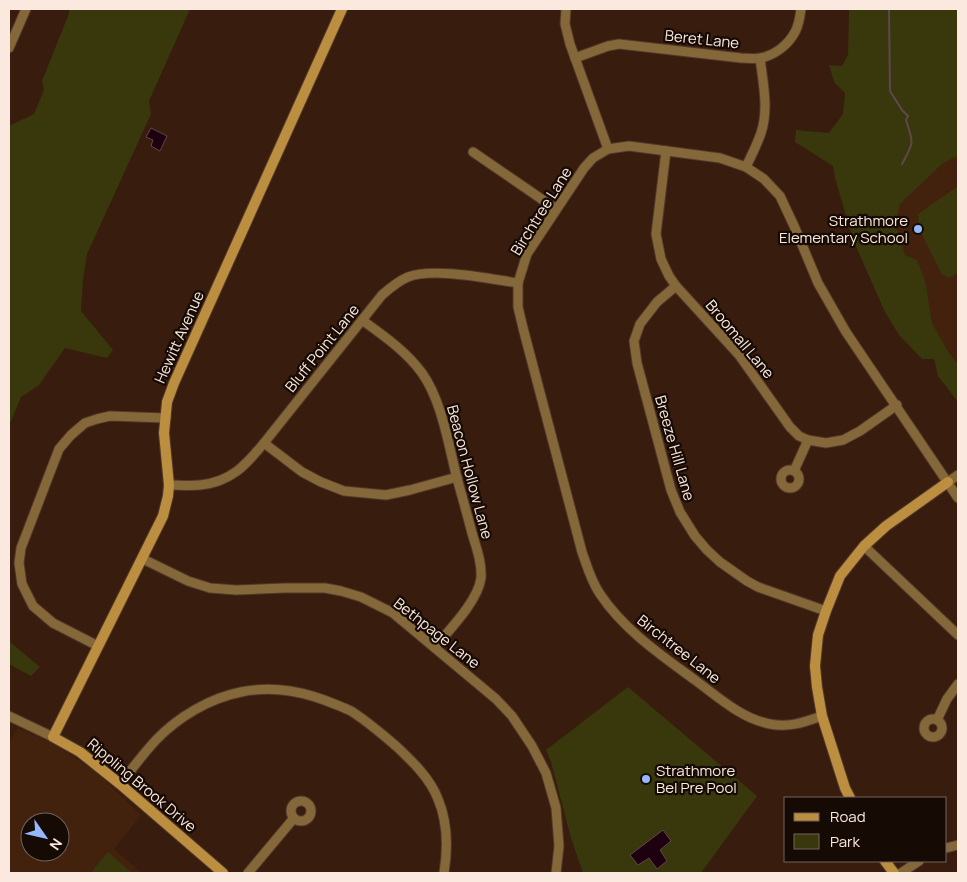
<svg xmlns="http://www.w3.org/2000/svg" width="967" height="882" viewBox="0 0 967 882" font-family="Manrope,sans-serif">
<rect width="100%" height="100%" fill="#381c0d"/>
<!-- built -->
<g fill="#42210d" fill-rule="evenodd">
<path d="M958,142V396L878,277V180Z"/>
<path d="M18,728L50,742L95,771L141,815L114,849L142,873H9V742ZM30,822H60V852H30Z"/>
</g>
<!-- green -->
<g fill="#39370c">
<path d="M70,9H190L149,101L151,114L87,254L83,280L81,311L113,350L107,358L65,348L39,385L21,397L9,426V126L34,114L44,90L42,81L68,16Z"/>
<path d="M849,9H958V156L943,163L900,204L895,224L905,255L917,260L925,280L932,323L947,350L958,365V402L938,376L934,359H922L899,335L885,312L854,242L835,178L833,166L795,142L796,130L829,133L843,114L845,93L834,82L829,65L842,66L848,55Z"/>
<path d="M958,186V273L950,278L942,275L919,228L918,214Z"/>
<path d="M9,641L40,667L31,676L9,664Z"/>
<path d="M628,687L757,796L701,873H583L571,838L551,762L546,750Z"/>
<path d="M108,852L132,873H94L92,871Z"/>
</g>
<!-- water -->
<g fill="#1d010f" stroke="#60464d">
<path d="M151,128L167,136L160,151L151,146L153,140L146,137Z"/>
<path d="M663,830L671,841L660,850L667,861L657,869L649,858L638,865L630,855Z"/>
</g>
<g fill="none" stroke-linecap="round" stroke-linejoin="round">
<!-- stream -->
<path stroke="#60464d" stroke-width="2" d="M889,9L890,91L902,110L908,116L906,120C914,144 914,142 902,164"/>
<defs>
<g id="street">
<path d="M566,9L565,24L570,44L608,149"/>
<path d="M9,48L26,9"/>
<path d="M575,58L608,46L619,44L741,58C747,58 755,59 761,58C775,55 788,45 795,32C799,25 800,17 801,9"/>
<path d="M666,151L656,234L661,259L669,276L676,286L739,355L790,427L799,436L808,440L826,443L843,440L860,431L897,405"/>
<path d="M473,152L556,209"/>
<path d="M746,167C751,156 757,145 761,133C769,109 763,83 760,58"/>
<path d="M676,286L657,302L640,324L634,341L637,363L671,490L680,512L695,536L707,550L720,562L747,581L758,587L826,611"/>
<path d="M362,320C384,336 406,351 422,373C444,404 449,452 460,489C464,503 468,518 472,533C476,547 482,562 481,578C478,601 450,629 435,647"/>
<path d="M264,443L302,472L321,482L344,491L386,495L410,490L457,477"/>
<circle cx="790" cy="479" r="9"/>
<path d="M794,471L808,440"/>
<path d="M948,482L958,475"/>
<path d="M169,485C179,485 190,486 200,485C231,482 246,465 264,443L382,295C390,288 398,281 408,277C433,267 490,279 518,283"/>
<path d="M864,546L958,635"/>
<path d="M143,559L188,581L210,588L236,590L285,588H325L341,591L361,597L393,613L496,699L512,716L532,746L546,773L556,808L559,846L556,873"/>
<path d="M98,646L53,623L33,606L22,584L19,563L21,548L59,449L71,435L85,423L97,419L110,416L166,418"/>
<path d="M9,716L53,737"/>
<path d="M822,716C805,722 789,728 770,724C742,719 718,697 695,680C661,655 624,630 600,594C591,581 587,566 582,552L523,328L518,307V283L527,254L584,168L593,158L608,149L629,146L720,158L746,167L764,179L780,196L795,228L818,283L846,332L958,498"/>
<circle cx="933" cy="728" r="9"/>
<path d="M937,720L947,699L958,684"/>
<path d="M120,784C132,769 143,754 156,740C178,717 210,698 241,692C275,685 306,692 337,705C342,707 347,709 351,711C367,721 382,734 396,746C412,761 430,778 438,799C448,823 448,848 444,873"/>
<circle cx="301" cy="811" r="10"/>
<path d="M946,848L958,845"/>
<path d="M248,873L294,818"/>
<path d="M901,873L919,861"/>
</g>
<g id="secondary">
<path d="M850,798L845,788L822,716L817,687L815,666L818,635L826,611L840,576L864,546L886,526L948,482"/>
<path d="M885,861L894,873"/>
<path d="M223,873L120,784L80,752L53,737L163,516L168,496L169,485L164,433L167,402L174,383L342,9"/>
</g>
</defs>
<!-- street casing -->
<use href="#street" stroke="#53392a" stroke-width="11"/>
<!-- secondary casing -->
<use href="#secondary" stroke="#53392a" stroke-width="12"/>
<!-- street -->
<use href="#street" stroke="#84683a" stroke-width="9"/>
<!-- secondary -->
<use href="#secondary" stroke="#bc8e40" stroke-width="10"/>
</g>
<!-- markers -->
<g fill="#94b7fd" stroke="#160a05" stroke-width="2">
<circle cx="918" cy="229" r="5"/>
<circle cx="646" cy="779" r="5"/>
</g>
<g text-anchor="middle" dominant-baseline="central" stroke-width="4.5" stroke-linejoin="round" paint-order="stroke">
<!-- street labels -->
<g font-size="15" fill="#fbe8de" stroke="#160a05">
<text transform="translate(702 39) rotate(6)">Beret Lane</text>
<text transform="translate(541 211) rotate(-58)">Birchtree Lane</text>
<text transform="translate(179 337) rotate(-66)">Hewitt Avenue</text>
<text transform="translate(740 339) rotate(50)">Broomall Lane</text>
<text transform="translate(322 348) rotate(-51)">Bluff Point Lane</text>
<text transform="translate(675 448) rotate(74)">Breeze Hill Lane</text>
<text transform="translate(470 472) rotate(75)">Beacon Hollow Lane</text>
<text transform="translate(437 633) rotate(38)">Bethpage Lane</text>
<text transform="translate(679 649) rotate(38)">Birchtree Lane</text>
<text transform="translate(142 785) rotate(40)">Rippling Brook Drive</text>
</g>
<!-- poi labels -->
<g font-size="15" fill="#fbe8de" stroke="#160a05" text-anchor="end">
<text x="908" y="220">Strathmore<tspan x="908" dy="17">Elementary School</tspan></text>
<text x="656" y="770" text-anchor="start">Strathmore<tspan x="656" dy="17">Bel Pre Pool</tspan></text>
</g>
</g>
<!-- border -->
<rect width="967" height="882" fill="none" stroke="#fbe8de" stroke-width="20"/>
<!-- legend -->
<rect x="784" y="797" width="162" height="65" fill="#160a05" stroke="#72635c"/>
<rect x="794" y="813" width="25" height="8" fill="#bc8e40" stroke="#72635c"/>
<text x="830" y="822" font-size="15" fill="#fbe8de">Road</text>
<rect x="794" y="834" width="25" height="15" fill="#39370c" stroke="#72635c"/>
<text x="830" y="847" font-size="15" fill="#fbe8de">Park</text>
<!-- north arrow -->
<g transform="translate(45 837) rotate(124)"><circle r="24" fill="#160a05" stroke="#72635c"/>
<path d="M0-4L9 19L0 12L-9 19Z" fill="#94b7fd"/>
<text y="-8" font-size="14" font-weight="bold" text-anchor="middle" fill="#fbe8de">N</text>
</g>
</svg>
